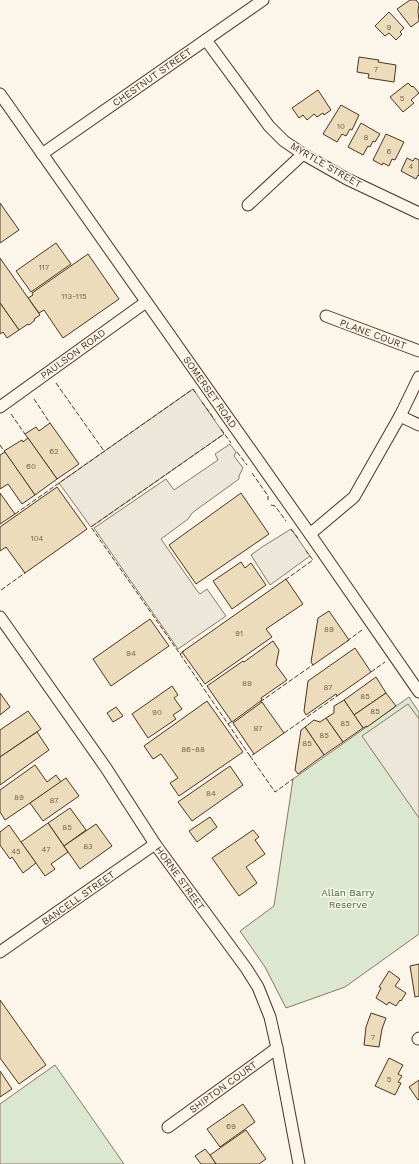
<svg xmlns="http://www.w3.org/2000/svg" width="419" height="1164" viewBox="0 0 419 1164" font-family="'Work Sans',sans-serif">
<rect width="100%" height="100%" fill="#fbf6e9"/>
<!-- green -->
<g fill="#dce7d0" stroke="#887966">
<path d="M409,697L419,712V934L345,987L286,1008L265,967L240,931L274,906L293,779Z"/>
<path d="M55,1065L124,1164H0V1104Z"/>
</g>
<!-- parking -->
<g fill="#ede7d9" stroke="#887966">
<path d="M193,389L224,434L91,527L59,483Z"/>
<path d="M230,444L236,452L234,456L243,468L239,476V479L192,513L188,519L161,539L198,592L200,594L207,589L226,616L178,649L94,528L166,479L174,490L218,460L215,454Z"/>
<path d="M291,529L310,556L270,585L251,555L262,547Z"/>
<path d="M408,704L419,719V818L362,736Z"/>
</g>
<!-- building -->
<g fill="#ecdcbc" stroke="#4a3520">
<path d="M410,0H416L419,4L418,11L419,21L411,27L397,9Z"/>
<path d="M389,12L404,28L400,32L402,34L396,40L389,33L385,36L375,26Z"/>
<path d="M359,57L379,60L378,62L396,65L394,82L368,78L369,74L357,72Z"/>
<path d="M408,83L412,87L413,86L419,93L411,100L414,103L403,112L390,97Z"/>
<path d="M318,90L331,110L324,115L323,113L317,117L314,114L307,120L303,115L299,118L292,108Z"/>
<path d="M341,105L359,115L352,130L350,129L346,136L342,134L337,142L323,134Z"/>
<path d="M361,123L380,134L375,142L373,141L370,147L368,146L363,155L348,147Z"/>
<path d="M386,134L404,142L395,160L392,159L389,166L383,163L382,165L373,160Z"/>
<path d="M407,158L413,161L415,158L419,160V176L418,175L416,179L401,171Z"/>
<path d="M0,203L19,230L0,243Z"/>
<path d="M56,243L71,264L31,292L16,271Z"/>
<path d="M88,254L119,299L63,338L44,310L39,313L28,298L33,295L32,293Z"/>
<path d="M0,258L40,315L34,319L35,320L29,325L28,324L19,330L0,303Z"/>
<path d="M0,303L19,330L7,338L3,332L0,334Z"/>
<path d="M50,423L79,464L57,479L25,434L36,427L39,431Z"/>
<path d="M28,438L57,479L35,495L4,451L22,440L23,442Z"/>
<path d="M5,452L35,495L22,504L8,484L0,489V455Z"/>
<path d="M57,487L87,529L25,573L6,547L0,551V527Z"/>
<path d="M0,493L15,514L0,524Z"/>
<path d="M241,493L269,534L196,584L169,545Z"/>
<path d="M241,562L245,568L251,563L266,585L232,609L213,581Z"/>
<path d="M286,579L303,604L266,629L272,637L205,684L182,652Z"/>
<path d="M329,611L349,640L313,665L311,662L318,618Z"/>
<path d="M150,619L169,646L111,686L93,659Z"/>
<path d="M273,641L279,650L276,665L287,680L261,698L262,700L232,722L207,686L243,661L244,662Z"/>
<path d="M355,648L371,672L337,696L336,694L306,715L304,711L308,681Z"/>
<path d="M376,677L386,693L354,715L344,700Z"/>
<path d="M172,686L178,695L174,698L182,709L173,715L176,719L148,738L132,714Z"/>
<path d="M0,693L10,707L0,715Z"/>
<path d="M386,693L396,706L367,727V726L363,728L354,715Z"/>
<path d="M344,700L363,728L343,742L326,718L334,713V706Z"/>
<path d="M207,701L243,752L179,796L170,783L178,778L161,754L153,759L144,746Z"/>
<path d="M262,702L284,733L254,754L233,723Z"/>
<path d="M116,707L123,716L113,722L107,713Z"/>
<path d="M28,711L41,729L0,757V730Z"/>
<path d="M326,718L343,742L324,755L305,727L314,720L320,722Z"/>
<path d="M305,727L324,755L298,774L295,770L301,730Z"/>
<path d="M37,732L49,750L0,785V757Z"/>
<path d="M35,765L47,782L56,775L61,782L5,820L0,812V790Z"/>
<path d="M230,766L243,785L192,821L178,802Z"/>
<path d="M66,778L79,796L43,821L30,803Z"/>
<path d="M70,808L86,830L64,846L48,823Z"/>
<path d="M210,817L217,827L197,842L189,831Z"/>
<path d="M48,823L68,852L51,864L55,869L45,876L21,842Z"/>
<path d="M96,824L112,846L80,869L64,846Z"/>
<path d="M9,825L36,863L23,873L12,857L10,859L0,845V832Z"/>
<path d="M253,830L259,837L255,840L265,854L246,867L257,883L239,896L212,858Z"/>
<path d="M419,964V996L415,997L410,966Z"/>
<path d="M389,971L400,979L395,986L406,993L401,1001L400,1000L396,1006L389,1002L387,1005L376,998L381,988L379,987Z"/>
<path d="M0,1000L46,1065L19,1084L0,1058Z"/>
<path d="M371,1013L386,1018L382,1029L379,1047L364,1045L366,1027Z"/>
<path d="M389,1058L403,1065L398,1074L402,1076L398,1082L401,1083L395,1095L375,1086Z"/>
<path d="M0,1071L12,1089L0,1097Z"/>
<path d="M419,1080V1099L418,1100L409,1087Z"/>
<path d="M243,1104L255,1122L220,1147L207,1129Z"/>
<path d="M246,1130L266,1159L259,1164H216L210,1155Z"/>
<path d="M205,1149L210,1155L216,1164H201L195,1156Z"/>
</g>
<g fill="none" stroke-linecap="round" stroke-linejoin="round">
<defs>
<g id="street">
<path d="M206,40L269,126L284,141L303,154L347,179L419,213"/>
<path d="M0,94L312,537L419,692"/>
<path d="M42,154L263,0"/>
<path d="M248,205L303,154"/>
<path d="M326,316L419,351"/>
<path d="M0,407L146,302"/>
<path d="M400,416L419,425"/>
<path d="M310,534L354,497L400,416L419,377"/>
<path d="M0,617L106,768L155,844L246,968L258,987L270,1017L277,1048L299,1164"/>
<path d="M0,952L155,844"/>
<path d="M418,1039L419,1038"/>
<path d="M168,1127L277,1048"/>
</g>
</defs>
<!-- street casing -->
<use href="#street" stroke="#4a3520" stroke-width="13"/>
<!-- street -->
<use href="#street" stroke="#fbf6e9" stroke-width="11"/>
<!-- fence -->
<g stroke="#4a3520" stroke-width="1" stroke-dasharray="5 2" stroke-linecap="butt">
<path d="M56,383L104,451"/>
<path d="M34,399L50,423"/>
<path d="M202,402L215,420"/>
<path d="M11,414L25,434"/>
<path d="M221,429L231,443"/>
<path d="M0,445L4,451"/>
<path d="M237,452L247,465"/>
<path d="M252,473L268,496V500"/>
<path d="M271,505L275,506L286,521"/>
<path d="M15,514L193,389L196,393"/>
<path d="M291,529L298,538"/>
<path d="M285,580L313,560L306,551"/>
<path d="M1,590L25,573"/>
<path d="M347,641L362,630"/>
<path d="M184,651L180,654L91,527L224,434"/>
<path d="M180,654L250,756L254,754"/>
<path d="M371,672L385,662"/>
<path d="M260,702L314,664"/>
<path d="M228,724L234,720"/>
<path d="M284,733L337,696"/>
<path d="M250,756L275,792L293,779"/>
</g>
</g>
<g text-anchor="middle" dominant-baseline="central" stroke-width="3" stroke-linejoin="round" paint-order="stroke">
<!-- number labels -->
<g font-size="8" fill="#725f47">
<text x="389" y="27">9</text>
<text x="376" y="69">7</text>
<text x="402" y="98">5</text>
<text x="341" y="126">10</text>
<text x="366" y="137">8</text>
<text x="389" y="151">6</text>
<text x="411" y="166">4</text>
<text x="44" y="267">117</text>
<text x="74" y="296">113-115</text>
<text x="54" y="451">62</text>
<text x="31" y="466">60</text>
<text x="37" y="538">104</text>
<text x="329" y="629">89</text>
<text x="239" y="633">91</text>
<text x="131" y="653">94</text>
<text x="247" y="683">89</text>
<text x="328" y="687">87</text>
<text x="365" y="696">85</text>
<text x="375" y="711">85</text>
<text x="157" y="712">90</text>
<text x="345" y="723">85</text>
<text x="258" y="728">87</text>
<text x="324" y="735">85</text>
<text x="307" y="743">85</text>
<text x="193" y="749">86-88</text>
<text x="211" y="793">84</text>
<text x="19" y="797">89</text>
<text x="54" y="800">87</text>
<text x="67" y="827">85</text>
<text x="88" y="846">83</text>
<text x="46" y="849">47</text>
<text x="16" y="851">45</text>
<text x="373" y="1037">7</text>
<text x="389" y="1079">5</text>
<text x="231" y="1126">69</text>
</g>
<!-- street labels -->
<g font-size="10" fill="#4a3520" stroke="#fbf6e9">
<text transform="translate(152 77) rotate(-35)">CHESTNUT STREET</text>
<text transform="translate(326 165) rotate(30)">MYRTLE STREET</text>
<text transform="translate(373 334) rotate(20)">PLANE COURT</text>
<text transform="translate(73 354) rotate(-36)">PAULSON ROAD</text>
<text transform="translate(210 392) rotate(55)">SOMERSET ROAD</text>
<text transform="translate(180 878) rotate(54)">HORNE STREET</text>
<text transform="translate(78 898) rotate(-35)">BANCELL STREET</text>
<text transform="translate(223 1087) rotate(-36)">SHIPTON COURT</text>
</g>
<!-- park labels -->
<g font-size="10" fill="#436837" stroke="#fbf6e9">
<text x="348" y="892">Allan Barry<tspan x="348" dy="12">Reserve</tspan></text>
</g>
</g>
</svg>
